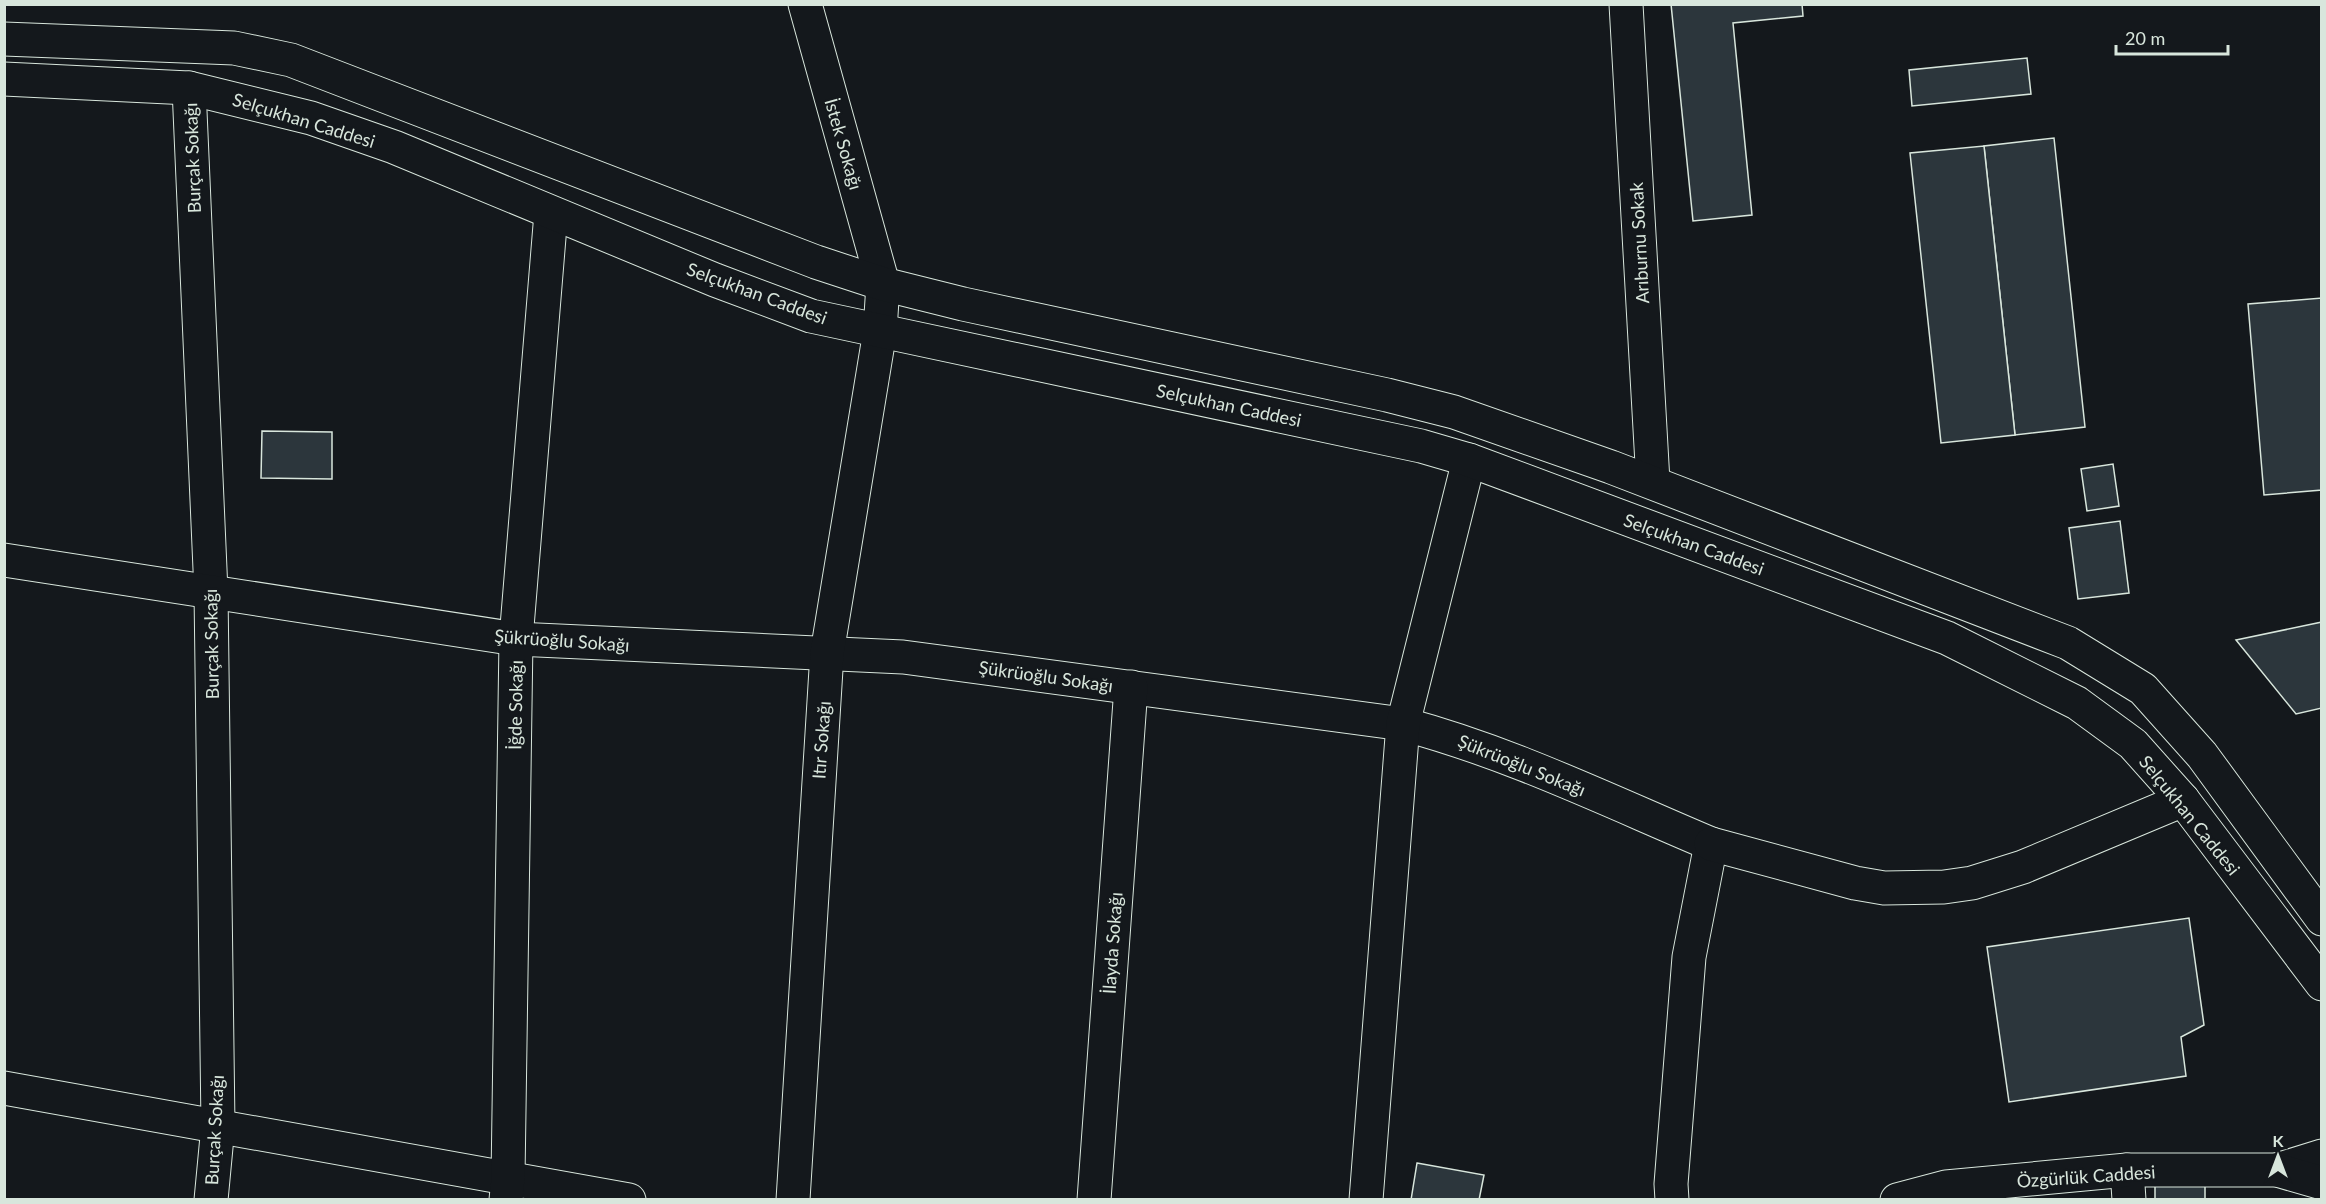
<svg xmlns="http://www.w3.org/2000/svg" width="2326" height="1204" viewBox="0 0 2326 1204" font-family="Lato,sans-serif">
<rect width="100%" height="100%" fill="#14181c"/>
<!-- building -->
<g fill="#2c363c" stroke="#d8e6dc" stroke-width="1.5">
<path d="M1671,4H1802L1803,16L1733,23L1752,215L1693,221Z"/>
<path d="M2027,58L2031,94L1912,106L1909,70Z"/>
<path d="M2054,138L2085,427L2015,435L1984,146Z"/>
<path d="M1984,146L2015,435L1941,443L1910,153Z"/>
<path d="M2322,298V490L2264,495L2248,304Z"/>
<path d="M262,431L332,432V479L261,478Z"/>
<path d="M2113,464L2119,506L2087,511L2081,469Z"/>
<path d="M2120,521L2129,593L2078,599L2069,528Z"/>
<path d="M2322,622V708L2296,714L2236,640Z"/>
<path d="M2189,918L2204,1025L2181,1037L2186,1076L2009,1102L1987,947Z"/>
<path d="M1417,1163L1484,1175L1479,1200H1411Z"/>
<rect x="2155" y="1185" width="50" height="15"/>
</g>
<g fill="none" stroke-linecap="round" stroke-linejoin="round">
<defs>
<g id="minor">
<path d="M1626,4L1653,482"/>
<path d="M189,88L211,592L218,1126L211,1200"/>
<path d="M4,560L516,639L903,657L1403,724C1511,753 1609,801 1711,844L1689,957L1671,1184L1672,1200"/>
<path d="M1711,844L1855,883L1884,888L1944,887L1972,883L2023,867L2183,800"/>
<path d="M4,1088L629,1200"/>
<path d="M2127,1170L2129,1200"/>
<path d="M506,1200L508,1178L516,639L551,213"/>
<path d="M793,1200L827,653L880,331L883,284L805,4"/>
<path d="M1094,1200L1131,687"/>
<path d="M1366,1200L1403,724L1469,460"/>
</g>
<g id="tertiary">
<path d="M4,39L234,48L291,60L816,262L883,284L963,304L1387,395L1454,412L1611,467L2068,643L2143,689L2202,755L2322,919"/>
<path d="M4,79L189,88L311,118L394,147L715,280L811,316L1421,446L1469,460L1947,638L2077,703L2133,744L2183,800L2322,984"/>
<path d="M2277,1170L2322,1156"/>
<path d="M1897,1200L1946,1187L2127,1170H2277L2322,1183"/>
</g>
</defs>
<!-- minor casing -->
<use href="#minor" stroke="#d8e6dc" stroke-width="35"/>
<!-- tertiary casing -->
<use href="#tertiary" stroke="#d8e6dc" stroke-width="35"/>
<!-- minor -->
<use href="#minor" stroke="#14181c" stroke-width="33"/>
<!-- tertiary -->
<use href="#tertiary" stroke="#14181c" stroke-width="33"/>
</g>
<g text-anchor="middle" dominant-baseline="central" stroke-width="4.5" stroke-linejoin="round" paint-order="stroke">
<!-- street labels -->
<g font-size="18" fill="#d8e6dc" stroke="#14181c">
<text transform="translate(304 120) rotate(17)">Selçukhan Caddesi</text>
<text transform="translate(844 144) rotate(74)">İstek Sokağı</text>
<text transform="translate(192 158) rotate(-92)">Burçak Sokağı</text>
<text transform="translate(1639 243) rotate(-93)">Arıburnu Sokak</text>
<text transform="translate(757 293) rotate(20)">Selçukhan Caddesi</text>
<text transform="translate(1229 405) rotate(12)">Selçukhan Caddesi</text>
<text transform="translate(1694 544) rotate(20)">Selçukhan Caddesi</text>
<text transform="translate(562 640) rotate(4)">Şükrüoğlu Sokağı</text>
<text transform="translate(211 644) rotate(-91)">Burçak Sokağı</text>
<text transform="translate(1046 676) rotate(8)">Şükrüoğlu Sokağı</text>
<text transform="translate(515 705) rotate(-89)">İğde Sokağı</text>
<text transform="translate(821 740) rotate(-86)">Itır Sokağı</text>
<text transform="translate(1522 765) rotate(22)">Şükrüoğlu Sokağı</text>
<text transform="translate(2190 815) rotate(51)">Selçukhan Caddesi</text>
<text transform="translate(1112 943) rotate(-86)">İlayda Sokağı</text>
<text transform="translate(214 1130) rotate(-87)">Burçak Sokağı</text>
<text transform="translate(2086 1176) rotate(-4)">Özgürlük Caddesi</text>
</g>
</g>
<!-- border -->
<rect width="2326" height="1204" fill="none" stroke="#d8e6dc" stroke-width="12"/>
<!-- north arrow -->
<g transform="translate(2278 1156)" stroke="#14181c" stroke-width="4.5" paint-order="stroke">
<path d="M0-4.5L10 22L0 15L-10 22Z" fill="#d8e6dc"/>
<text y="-9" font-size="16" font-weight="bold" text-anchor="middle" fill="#d8e6dc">K</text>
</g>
<!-- scale -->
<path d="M2116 45v9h112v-9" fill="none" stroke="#d8e6dc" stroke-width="3"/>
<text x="2125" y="45" font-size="18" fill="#d8e6dc" stroke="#14181c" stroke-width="4.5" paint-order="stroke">20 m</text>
</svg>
